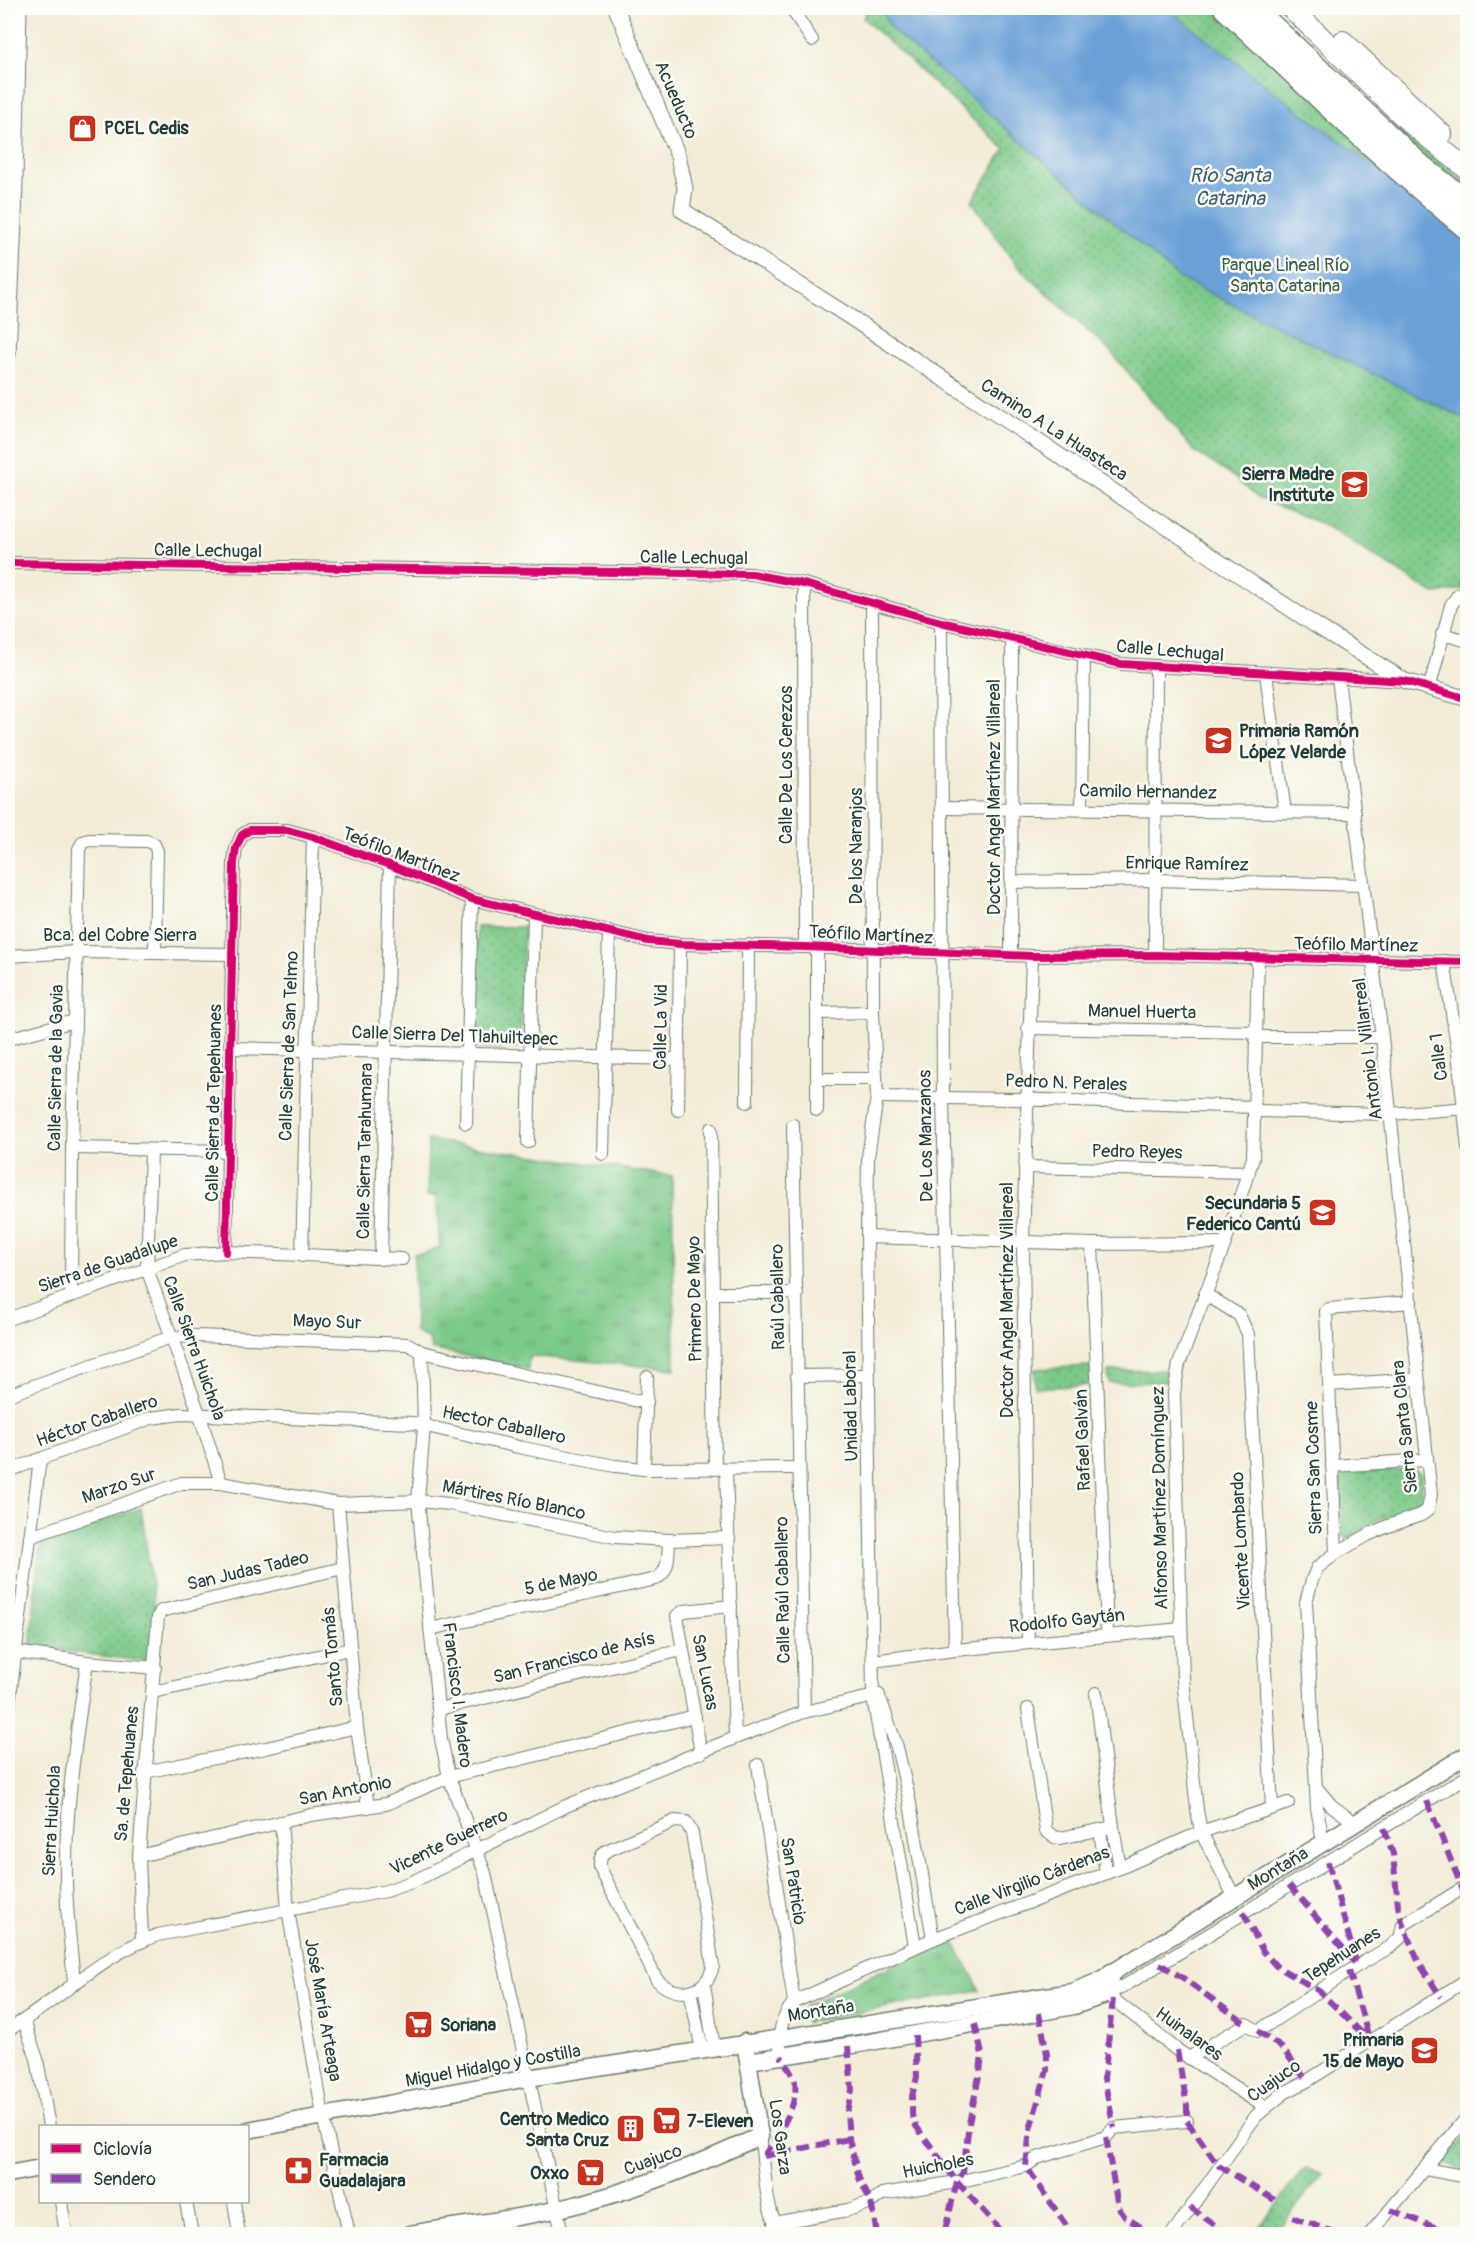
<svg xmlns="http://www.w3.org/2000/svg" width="1475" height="2242" viewBox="0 0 1475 2242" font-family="Pangolin,sans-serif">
<defs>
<pattern id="grass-tufts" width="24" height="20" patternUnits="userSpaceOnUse" patternTransform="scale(1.5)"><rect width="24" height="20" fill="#7bc989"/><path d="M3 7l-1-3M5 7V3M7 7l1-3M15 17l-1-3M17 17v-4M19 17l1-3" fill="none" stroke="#64a471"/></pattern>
<pattern id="park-dots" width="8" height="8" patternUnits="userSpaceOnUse" patternTransform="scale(1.5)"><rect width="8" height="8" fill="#7bc989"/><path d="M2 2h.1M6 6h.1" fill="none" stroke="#64a471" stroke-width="1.8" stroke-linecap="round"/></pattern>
</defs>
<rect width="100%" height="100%" fill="#fdfcf7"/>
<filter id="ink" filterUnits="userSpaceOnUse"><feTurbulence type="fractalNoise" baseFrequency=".0167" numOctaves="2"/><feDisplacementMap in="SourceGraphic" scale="12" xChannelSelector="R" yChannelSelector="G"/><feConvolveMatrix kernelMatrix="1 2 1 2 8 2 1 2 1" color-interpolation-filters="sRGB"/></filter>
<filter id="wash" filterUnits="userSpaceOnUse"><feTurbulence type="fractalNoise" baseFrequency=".008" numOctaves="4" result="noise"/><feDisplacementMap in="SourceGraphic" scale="24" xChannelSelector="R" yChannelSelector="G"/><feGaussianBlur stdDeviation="1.35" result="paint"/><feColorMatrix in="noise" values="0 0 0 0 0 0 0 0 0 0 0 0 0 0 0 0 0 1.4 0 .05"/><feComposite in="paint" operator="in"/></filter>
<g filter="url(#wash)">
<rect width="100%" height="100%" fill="#f3edd7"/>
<!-- grass -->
<g fill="url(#grass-tufts)" stroke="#4d835e" stroke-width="1.5">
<path d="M428,1140L672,1176L675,1369L529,1356L528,1369L431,1349L429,1339L415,1332L414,1254L424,1253L440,1247L436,1196H427Z"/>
<path d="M954,1942L980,1990L806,2022L804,2006L924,1951Z"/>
</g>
<!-- park -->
<g fill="url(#park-dots)" stroke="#4d835e" stroke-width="1.5">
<path d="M869,8H1270L1321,61L1378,115L1467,183L1468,578L1463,589L1434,594L1323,524L1258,498L1234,477L1194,451L1111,352L1015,264L972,201L1005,149L863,18Z"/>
<path d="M477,927H524L520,1047L477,1048Z"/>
<path d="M1091,1366L1092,1385L1035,1388V1369Z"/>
<path d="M1169,1370L1165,1382L1109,1383L1108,1371Z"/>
<path d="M1413,1468L1421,1474L1423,1501L1419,1506L1380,1519L1347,1539L1342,1534L1340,1477L1345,1473Z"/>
<path d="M141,1508L155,1606L151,1662L30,1647L40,1543Z"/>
<path d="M1467,2133V2170L1444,2164Z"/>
<path d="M1307,2169L1323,2174L1274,2234H1254L1302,2171Z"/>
</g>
<!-- water -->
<path fill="#6ba1d8" stroke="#456f86" stroke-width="1.5" d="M881,8H1167L1286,101L1467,234V420L1179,278L891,29Z"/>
</g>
<g filter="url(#ink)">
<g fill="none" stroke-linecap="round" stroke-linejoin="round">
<defs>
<g id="minor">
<path d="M791,8L812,40"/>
<path d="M8,563L752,574L804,584L941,622L1121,664L1404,681"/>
<path d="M804,584L805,947"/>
<path d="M872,602L873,1012L877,1097L868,1157L867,1237L873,1697L915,1946"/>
<path d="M941,622L943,1097L955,1650"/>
<path d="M1442,634L1468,641"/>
<path d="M1266,674L1285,812"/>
<path d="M1430,686L1451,605L1458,595L1468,593"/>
<path d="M942,808L1355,813"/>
<path d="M1082,809L1084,656"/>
<path d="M1011,882L1154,880L1363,885"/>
<path d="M817,947V1110"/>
<path d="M1011,955L1012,638"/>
<path d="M1155,955L1156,666"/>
<path d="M8,956L76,952L232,954"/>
<path d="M1444,961L1458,1052L1468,1148"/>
<path d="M818,1013L873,1012"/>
<path d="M1028,1028L1255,1032"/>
<path d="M1255,1037H1382"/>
<path d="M8,1039L74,1021"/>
<path d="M231,1048L679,1059"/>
<path d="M818,1079H875"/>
<path d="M877,1097L1013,1099L1255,1107"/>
<path d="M747,1102L748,945"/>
<path d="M678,1110L680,944"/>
<path d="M1254,1111L1390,1114L1468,1108"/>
<path d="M466,1123L472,899"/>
<path d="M793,1125L804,1712"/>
<path d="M711,1129L715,1469"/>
<path d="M528,1142L534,915"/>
<path d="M72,1148L228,1151"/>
<path d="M151,1151L147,1269L200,1416L221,1483"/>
<path d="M603,1154L609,931"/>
<path d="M1025,1167L1249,1172"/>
<path d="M867,1237L1092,1244L1225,1243"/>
<path d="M1092,1244L1107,1634"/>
<path d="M226,1252L234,863L236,848L242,835L250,830H287L313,837L390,865L472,899L648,941L680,944L805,947L1032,956L1155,955L1468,962"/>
<path d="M302,1256L313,837"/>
<path d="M381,1259L390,865"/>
<path d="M713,1293H797"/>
<path d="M1205,1294L1239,1315L1248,1334L1272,1808"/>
<path d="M71,1295L72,1148L79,849L83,842L89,840L147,841L154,844L157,851L155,951"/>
<path d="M8,1319L185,1255L226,1252L402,1259"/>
<path d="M422,1352L424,1426L418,1501L441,1739L449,1777L485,1873L562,2234"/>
<path d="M797,1376L868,1375"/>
<path d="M1329,1385L1418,1379"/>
<path d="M8,1395L171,1337L196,1336L408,1344L422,1352L647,1403"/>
<path d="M1332,1466L1427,1460"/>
<path d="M644,1469L647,1377"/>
<path d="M726,1469L735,1738"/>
<path d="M8,1471L151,1418L181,1414L413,1423L523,1448L615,1466L644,1469L799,1468"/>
<path d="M338,1504L357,1727L368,1807"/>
<path d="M30,1537L182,1483H221L338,1504L418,1501L449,1504L615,1537L669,1540L729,1538"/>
<path d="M1336,1553L1326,1311L1329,1309L1411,1302"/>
<path d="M430,1629L656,1579C670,1571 668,1555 669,1540"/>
<path d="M1028,1643L1023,1243L1032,956"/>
<path d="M15,1652L87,1662L155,1668"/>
<path d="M873,1661L955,1650L1181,1629"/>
<path d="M153,1692L350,1649"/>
<path d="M1096,1693L1113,1827L1120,1868"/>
<path d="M881,1701L897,1747L909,1798L933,1939"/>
<path d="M439,1709L682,1650"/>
<path d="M1028,1709L1046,1831L1054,1837L1060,1838L1113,1827"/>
<path d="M8,1712L40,1459"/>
<path d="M701,1753L677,1616L684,1611L731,1606"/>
<path d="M758,1765L794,2002"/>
<path d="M144,1772L266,1748L357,1727"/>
<path d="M1316,1787L1331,1805L1355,1823"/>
<path d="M675,1821L686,1822L692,1833L713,1966C707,1994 676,2000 657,1980L600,1868C600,1860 600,1856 606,1851Z"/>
<path d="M281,1822L288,1910L323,2116L349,2234"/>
<path d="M1100,1831L1106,1873"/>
<path d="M1323,1842L1317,1808L1306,1602L1312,1580L1317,1568L1336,1553L1368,1535L1388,1526L1421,1515L1428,1510L1431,1495L1382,1037L1338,678"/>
<path d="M139,1856L311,1815L386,1804L449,1777L695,1716"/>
<path d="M1234,1896L1201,1832L1197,1810L1183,1679L1174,1393L1179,1364L1225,1243L1253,1158L1258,959"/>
<path d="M142,1941L139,1856L158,1617L161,1611L343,1568"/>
<path d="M74,1982C71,1947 66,1912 66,1877C65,1805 77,1733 87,1662"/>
<path d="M704,1984L714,2048"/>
<path d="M1104,1990L1113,1999L1177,2050L1265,2107"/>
<path d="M690,1991L702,2050"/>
<path d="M1108,1994L1131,1982L1468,1776"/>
<path d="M24,2021L37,2059L49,2126"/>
<path d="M8,2030C59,2001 101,1954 158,1935L386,1891L412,1882L566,1806L735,1738L804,1712L879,1695"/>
<path d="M781,2056C778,2034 780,2020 794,2002L933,1939L1120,1868L1201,1832L1288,1803"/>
<path d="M1189,2058L1246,2024L1258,2031L1357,1966L1390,1947L1400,1938L1403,1925L1468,1885"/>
<path d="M760,2136C766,2168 763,2207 781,2234"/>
<path d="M1425,2169L1468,2177"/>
<path d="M61,2202L66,2234"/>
<path d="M186,2202L192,2234"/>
<path d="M234,2202L239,2234"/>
<path d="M774,2223L848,2210L871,2202L882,2194L957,2182L1026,2166L1037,2158L1106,2137L1114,2128L1187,2121"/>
<path d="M1172,2234L1256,2116L1284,2093L1307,2081L1468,1979"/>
<path d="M1370,2234L1468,2116"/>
</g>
<g id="tertiary">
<path d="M616,8L678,156L685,188L682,210L850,317L1315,625L1405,681L1468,699"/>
<path d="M8,354L14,222L19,8"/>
</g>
<g id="secondary">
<path d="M748,2061L848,2046L1074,2006L1108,1994L1111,1972"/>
<path d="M248,2130L528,2078L1072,1992L1097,1982L1468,1754"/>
<path d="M8,2174L40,2168"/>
<path d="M410,2234C459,2225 510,2220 559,2209C629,2193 695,2166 760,2136L745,2042"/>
</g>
<g id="primary">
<path d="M1291,8L1411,124L1468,170"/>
<path d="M1343,41L1442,134"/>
</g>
<g id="motorway">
<path d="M1225,8C1304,83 1383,159 1468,229"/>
<path d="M1253,8L1422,167L1468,203"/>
</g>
</defs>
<!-- minor casing -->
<use href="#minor" stroke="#697b6d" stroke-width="14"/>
<!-- tertiary casing -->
<use href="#tertiary" stroke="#697b6d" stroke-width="17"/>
<!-- secondary casing -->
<use href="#secondary" stroke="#697b6d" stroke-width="19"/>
<!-- primary casing -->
<use href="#primary" stroke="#697b6d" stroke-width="22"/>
<!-- motorway casing -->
<use href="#motorway" stroke="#697b6d" stroke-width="25"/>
<!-- minor -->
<use href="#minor" stroke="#fff" stroke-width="12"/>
<!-- tertiary -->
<use href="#tertiary" stroke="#fff" stroke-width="15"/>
<!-- secondary -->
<use href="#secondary" stroke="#fff" stroke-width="16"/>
<!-- primary -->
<use href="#primary" stroke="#fff" stroke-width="20"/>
<!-- motorway -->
<use href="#motorway" stroke="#fff" stroke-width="22"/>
<!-- quiet -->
<g stroke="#8e44ad" stroke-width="6" stroke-dasharray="12 6" stroke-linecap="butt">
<path d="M1427,1801L1462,1888L1468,1912"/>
<path d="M1384,1828L1393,1854L1398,1906L1403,1925L1419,1963L1441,1997"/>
<path d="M1328,1862L1357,1966"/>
<path d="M1289,1885L1355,1963"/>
<path d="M1243,1912L1263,1951L1276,1966L1319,1991L1370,2041"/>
<path d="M1160,1964L1183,1978L1246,2024"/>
<path d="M1349,1971L1369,2038"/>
<path d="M1113,1999L1104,2078L1114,2128"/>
<path d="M1039,2013L1047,2054V2070L1030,2129L1026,2166L1072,2234"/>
<path d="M975,2024L982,2054L980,2072L969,2123L963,2172L957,2182L994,2223L1002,2234"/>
<path d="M1258,2031L1282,2048L1307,2081"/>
<path d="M915,2035L917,2077L912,2096V2115L916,2126L957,2182L944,2234"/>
<path d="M848,2046L852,2090L847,2111L849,2139L859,2178L871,2202L877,2234"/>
<path d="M1177,2050L1187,2106V2121L1219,2166L1276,2201"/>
<path d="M1106,2137L1118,2207L1125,2217L1152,2234"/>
<path d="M764,2156C776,2136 799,2107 795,2082C793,2074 785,2064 781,2056"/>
<path d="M764,2156L849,2139"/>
<path d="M1190,2207L1227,2234"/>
<path d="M1391,2210L1452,2234"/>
<path d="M1292,2217L1326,2229L1335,2234"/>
</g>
<defs>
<g id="cycleway">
<path d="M8,563L752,574L804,584L941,622L1121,664L1405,681L1468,699"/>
<path d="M226,1252L234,863L236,848L242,835L250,830H287L313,837L390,865L472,899L648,941L680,944L805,947L1032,956L1155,955L1468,962"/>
</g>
</defs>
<!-- cycleway casing -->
<use href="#cycleway" stroke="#fdfcf7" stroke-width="11"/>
<!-- cycleway -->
<use href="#cycleway" stroke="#d6006c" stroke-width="8"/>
</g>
</g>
<!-- icons -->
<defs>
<symbol id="shop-square" viewBox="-11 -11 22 22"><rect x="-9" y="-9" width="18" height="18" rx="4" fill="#c8321e" stroke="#fdfcf7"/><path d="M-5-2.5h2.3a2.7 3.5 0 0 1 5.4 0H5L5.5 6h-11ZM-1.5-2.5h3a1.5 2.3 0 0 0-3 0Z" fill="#fff"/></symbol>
<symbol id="school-square" viewBox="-11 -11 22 22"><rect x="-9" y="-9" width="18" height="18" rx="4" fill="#c8321e" stroke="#fdfcf7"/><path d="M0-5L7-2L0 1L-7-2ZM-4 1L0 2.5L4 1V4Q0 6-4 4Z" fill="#fff"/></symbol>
<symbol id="supermarket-square" viewBox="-11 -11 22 22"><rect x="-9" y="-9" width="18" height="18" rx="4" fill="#c8321e" stroke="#fdfcf7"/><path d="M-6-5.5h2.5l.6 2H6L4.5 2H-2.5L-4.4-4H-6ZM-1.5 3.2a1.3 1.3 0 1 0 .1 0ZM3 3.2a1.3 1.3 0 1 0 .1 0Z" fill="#fff"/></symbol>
<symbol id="building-square" viewBox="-11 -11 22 22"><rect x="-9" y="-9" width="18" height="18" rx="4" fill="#c8321e" stroke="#fdfcf7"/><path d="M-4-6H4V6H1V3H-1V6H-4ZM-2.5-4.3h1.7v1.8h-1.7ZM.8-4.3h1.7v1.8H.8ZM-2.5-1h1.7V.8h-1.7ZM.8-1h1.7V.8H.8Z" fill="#fff"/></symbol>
<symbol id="pharmacy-square" viewBox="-11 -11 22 22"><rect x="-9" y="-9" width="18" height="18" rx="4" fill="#c8321e" stroke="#fdfcf7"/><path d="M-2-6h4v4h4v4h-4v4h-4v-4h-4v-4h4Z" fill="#fff"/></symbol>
</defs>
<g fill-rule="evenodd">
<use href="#shop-square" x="66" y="112" width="33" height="33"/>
<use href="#school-square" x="1338" y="468" width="33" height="33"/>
<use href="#school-square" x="1202" y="724" width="33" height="33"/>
<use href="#school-square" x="1306" y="1196" width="33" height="33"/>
<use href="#supermarket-square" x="402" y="2008" width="33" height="33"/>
<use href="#school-square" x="1408" y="2034" width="33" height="33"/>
<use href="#supermarket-square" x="650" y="2104" width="33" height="33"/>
<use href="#building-square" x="614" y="2112" width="33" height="33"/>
<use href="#pharmacy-square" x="282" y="2154" width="33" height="33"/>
<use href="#supermarket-square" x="574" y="2156" width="33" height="33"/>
</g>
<g text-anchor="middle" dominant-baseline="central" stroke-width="5" stroke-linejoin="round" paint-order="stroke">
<!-- street labels -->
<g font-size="18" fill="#1f3d34" stroke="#fdfcf7">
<text transform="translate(676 100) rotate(67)">Acueducto</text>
<text transform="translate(1054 430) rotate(33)">Camino A La Huasteca</text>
<text transform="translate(208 551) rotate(1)">Calle Lechugal</text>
<text transform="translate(694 558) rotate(1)">Calle Lechugal</text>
<text transform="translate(1170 651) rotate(5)">Calle Lechugal</text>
<text transform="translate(786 765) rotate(-90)">Calle De Los Cerezos</text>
<text transform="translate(1148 792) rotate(1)">Camilo Hernandez</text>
<text transform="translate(994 797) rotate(-90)">Doctor Angel Martínez Villareal</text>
<text transform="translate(856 846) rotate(-90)">De los Naranjos</text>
<text transform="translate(401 855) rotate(21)">Teófilo Martínez</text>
<text transform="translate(1187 864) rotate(1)">Enrique Ramírez</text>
<text x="120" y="935">Bca. del Cobre Sierra</text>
<text transform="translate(871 935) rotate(3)">Teófilo Martínez</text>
<text transform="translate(1356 945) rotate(1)">Teófilo Martínez</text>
<text transform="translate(1142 1012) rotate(1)">Manuel Huerta</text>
<text transform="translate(661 1027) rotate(-89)">Calle La Vid</text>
<text transform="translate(455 1036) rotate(2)">Calle Sierra Del Tlahuiltepec</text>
<text transform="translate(289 1046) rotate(-88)">Calle Sierra de San Telmo</text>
<text transform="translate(1368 1049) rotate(-97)">Antonio I. Villarreal</text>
<text transform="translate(1439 1057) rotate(-97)">Calle 1</text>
<text transform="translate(56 1068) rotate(-89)">Calle Sierra de la Gavia</text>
<text transform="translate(1066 1083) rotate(2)">Pedro N. Perales</text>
<text transform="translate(214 1103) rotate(-89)">Calle Sierra de Tepehuanes</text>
<text transform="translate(926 1136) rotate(-91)">De Los Manzanos</text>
<text transform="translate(365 1151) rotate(-89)">Calle Sierra Tarahumara</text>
<text transform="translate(1137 1152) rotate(1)">Pedro Reyes</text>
<text transform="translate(108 1264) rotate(-19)">Sierra de Guadalupe</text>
<text transform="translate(778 1297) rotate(-91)">Raúl Caballero</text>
<text transform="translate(695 1299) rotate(-91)">Primero De Mayo</text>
<text transform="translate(1007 1300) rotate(-90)">Doctor Angel Martínez Villareal</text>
<text transform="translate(327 1322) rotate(2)">Mayo Sur</text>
<text transform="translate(194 1348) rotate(70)">Calle Sierra Huichola</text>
<text transform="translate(851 1406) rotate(-91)">Unidad Laboral</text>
<text transform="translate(97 1421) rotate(-19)">Héctor Caballero</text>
<text transform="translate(504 1425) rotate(12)">Hector Caballero</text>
<text transform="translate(1405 1427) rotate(-96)">Sierra Santa Clara</text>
<text transform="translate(1083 1440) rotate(-92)">Rafael Galván</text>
<text transform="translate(1314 1468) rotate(-92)">Sierra San Cosme</text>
<text transform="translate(119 1486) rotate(-19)">Marzo Sur</text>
<text transform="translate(1160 1498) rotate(-91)">Alfonso Martínez Domínguez</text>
<text transform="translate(514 1500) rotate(11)">Mártires Río Blanco</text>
<text transform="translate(1241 1541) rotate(-93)">Vicente Lombardo</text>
<text transform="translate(248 1571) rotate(-13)">San Judas Tadeo</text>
<text transform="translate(561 1582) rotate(-12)">5 de Mayo</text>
<text transform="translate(783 1590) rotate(-91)">Calle Raúl Caballero</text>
<text transform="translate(1067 1621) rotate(-6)">Rodolfo Gaytán</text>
<text transform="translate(333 1657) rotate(-95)">Santo Tomás</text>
<text transform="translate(574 1658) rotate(-14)">San Francisco de Asís</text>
<text transform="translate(705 1672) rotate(79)">San Lucas</text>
<text transform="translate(457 1695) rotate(83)">Francisco I. Madero</text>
<text transform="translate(127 1774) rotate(-85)">Sa. de Tepehuanes</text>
<text transform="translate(345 1791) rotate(-11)">San Antonio</text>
<text transform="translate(52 1821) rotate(-87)">Sierra Huichola</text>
<text transform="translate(449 1842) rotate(-26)">Vicente Guerrero</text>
<text transform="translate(1278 1869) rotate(-31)">Montaña</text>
<text transform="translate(793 1881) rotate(81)">San Patricio</text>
<text transform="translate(1032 1881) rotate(-21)">Calle Virgilio Cárdenas</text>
<text transform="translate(1342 1955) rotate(-33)">Tepehuanes</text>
<text transform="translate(323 2010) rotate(80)">José María Arteaga</text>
<text transform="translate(821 2011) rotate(-9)">Montaña</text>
<text transform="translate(1189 2034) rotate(36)">Huinalares</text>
<text transform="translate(493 2066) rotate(-10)">Miguel Hidalgo y Costilla</text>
<text transform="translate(1274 2081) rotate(-35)">Cuajuco</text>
<text transform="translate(780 2137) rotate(82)">Los Garza</text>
<text transform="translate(653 2160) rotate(-20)">Cuajuco</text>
<text transform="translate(938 2166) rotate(-11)">Huicholes</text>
</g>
<!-- poi labels -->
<g font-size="18" font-weight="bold" fill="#1f3d34" stroke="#fdfcf7" text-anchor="start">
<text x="104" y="128">PCEL Cedis</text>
<text x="1334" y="474" text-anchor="end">Sierra Madre<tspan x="1334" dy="21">Institute</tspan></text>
<text x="1239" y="731">Primaria Ramón<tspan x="1239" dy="21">López Velarde</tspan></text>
<text x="1301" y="1203" text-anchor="end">Secundaria 5<tspan x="1301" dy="21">Federico Cantú</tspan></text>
<text x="440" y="2025">Soriana</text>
<text x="1404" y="2040" text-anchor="end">Primaria<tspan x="1404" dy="21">15 de Mayo</tspan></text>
<text x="609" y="2119" text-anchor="end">Centro Medico<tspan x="609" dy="21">Santa Cruz</tspan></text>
<text x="687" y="2121">7-Eleven</text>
<text x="319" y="2160">Farmacia<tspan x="319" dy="21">Guadalajara</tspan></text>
<text x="569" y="2173" text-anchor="end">Oxxo</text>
</g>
<!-- park labels -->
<g font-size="18" fill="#366049" stroke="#fdfcf7">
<text x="1285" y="265">Parque Lineal Río<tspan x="1285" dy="21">Santa Catarina</tspan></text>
</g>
<!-- water labels -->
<g font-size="20" font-style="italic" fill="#3a606d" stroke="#fdfcf7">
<text x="1230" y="175">Río Santa<tspan x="1230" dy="23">Catarina</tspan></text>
</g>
</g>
<!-- margin -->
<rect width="1475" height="2242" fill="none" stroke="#fdfcf7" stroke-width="30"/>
<!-- legend -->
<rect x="39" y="2125" width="210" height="78" fill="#fdfcf7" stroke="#a4b0a9" stroke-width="1.5"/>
<rect x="51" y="2144" width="30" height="9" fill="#d6006c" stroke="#a4b0a9" stroke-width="1.5"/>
<text x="93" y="2155" font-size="18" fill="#1f3d34">Ciclovía</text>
<rect x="51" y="2174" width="30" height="9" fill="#8e44ad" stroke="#a4b0a9" stroke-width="1.5"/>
<text x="93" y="2185" font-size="18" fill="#1f3d34">Sendero</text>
</svg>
